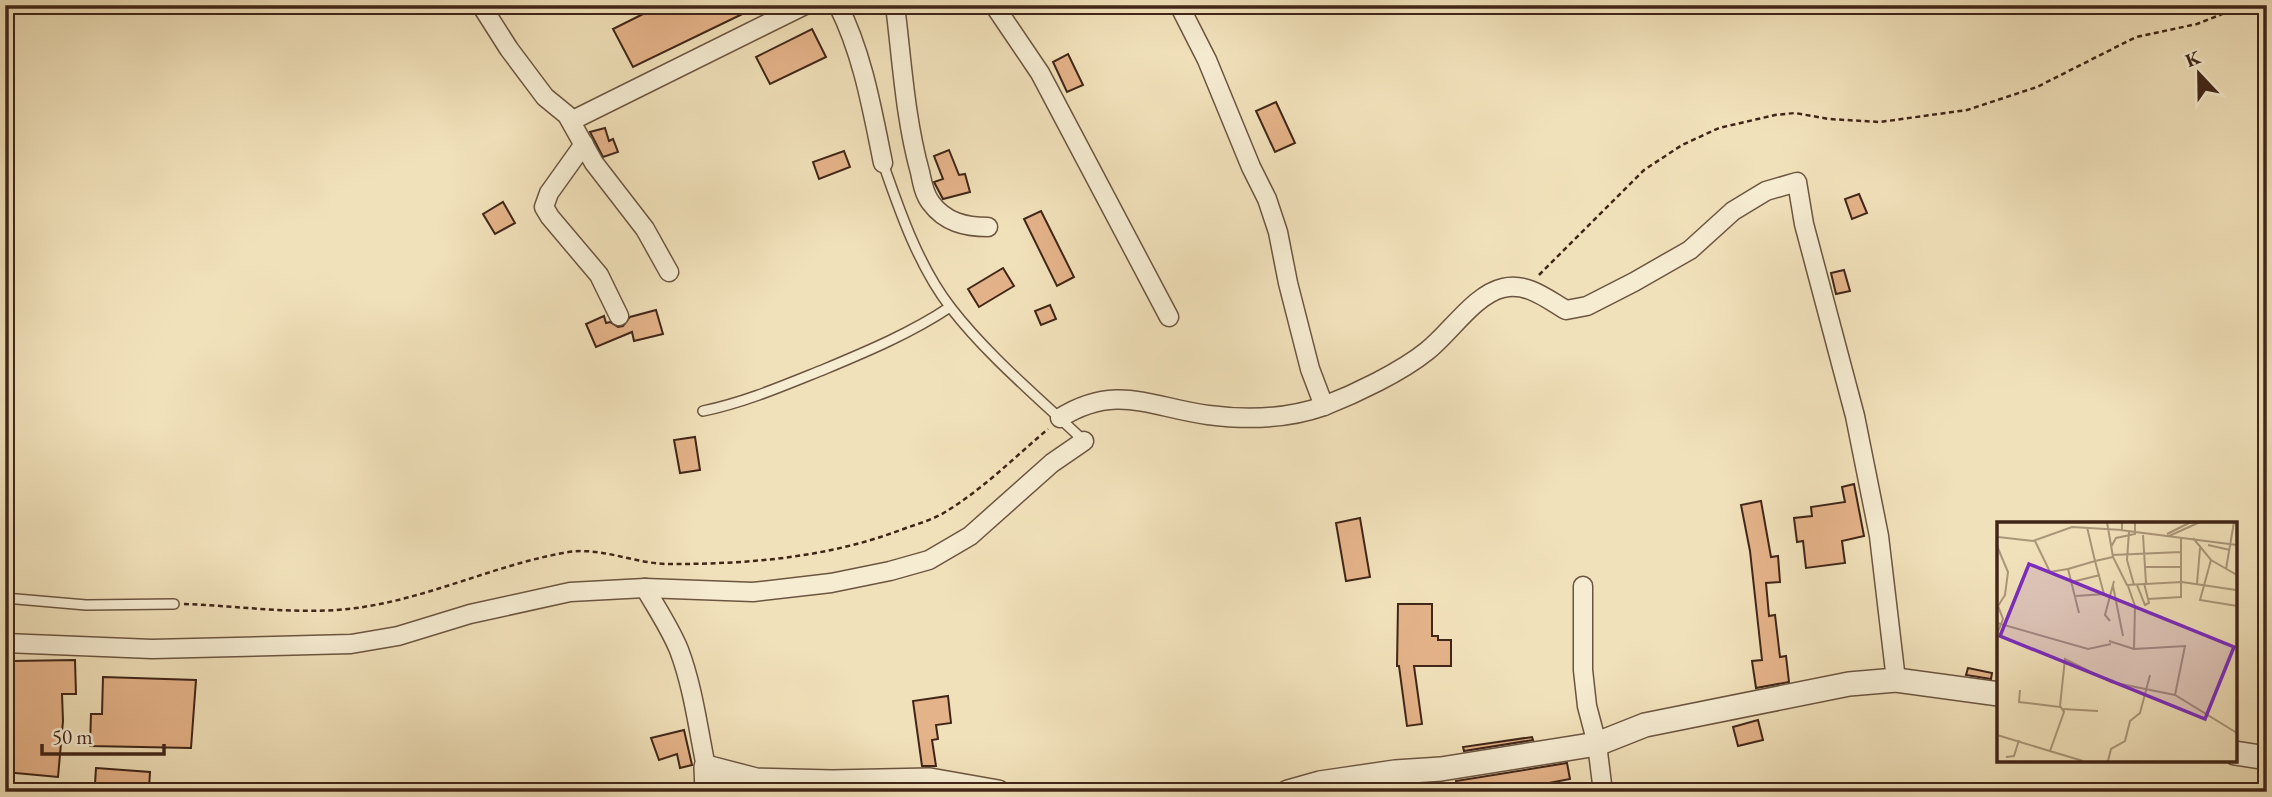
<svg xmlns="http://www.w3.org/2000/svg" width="2272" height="797" viewBox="0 0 2272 797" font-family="'EB Garamond',serif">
<rect width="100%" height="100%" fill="#f1e1ba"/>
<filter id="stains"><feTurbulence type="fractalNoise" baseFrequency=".00286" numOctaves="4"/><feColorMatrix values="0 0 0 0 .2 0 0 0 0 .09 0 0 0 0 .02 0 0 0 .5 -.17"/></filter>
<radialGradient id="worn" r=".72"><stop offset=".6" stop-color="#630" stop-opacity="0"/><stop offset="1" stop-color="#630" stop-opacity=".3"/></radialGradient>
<!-- building -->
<g fill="#e5b389" stroke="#402618" stroke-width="2">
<path d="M661,5H761L633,67L613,29Z"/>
<path d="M812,29L826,57L770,84L756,57Z"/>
<path d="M1068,54L1083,85L1067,92L1053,62Z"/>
<path d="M1276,102L1295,143L1275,152L1256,111Z"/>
<path d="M605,128L609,141L613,139L618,152L603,157L590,132Z"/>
<path d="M949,150L959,175L965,174L970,192L943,199L934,182L943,179L934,156Z"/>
<path d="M844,151L850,167L819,179L813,162Z"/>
<path d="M1859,194L1867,213L1852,219L1845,199Z"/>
<path d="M503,202L515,223L495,234L483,214Z"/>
<path d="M1041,211L1074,277L1057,286L1024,219Z"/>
<path d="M1003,268L1014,286L979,307L968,289Z"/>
<path d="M1844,270L1850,291L1836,294L1831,273Z"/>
<path d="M1050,305L1056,319L1041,325L1035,311Z"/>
<path d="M656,310L663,334L634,341L632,332L596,347L586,324L604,316L606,323L610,322L618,327L623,326L630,317Z"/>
<path d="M695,437L700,470L680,473L674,440Z"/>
<path d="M1854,484L1864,536L1842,541L1845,563L1806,568L1803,541L1797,542L1794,518L1812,516L1811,507L1845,502L1842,487Z"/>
<path d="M1761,501L1771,557L1778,556L1780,582L1766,583L1769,616L1775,615L1780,657L1786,656L1789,682L1756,688L1752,661L1762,660L1750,551L1741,505Z"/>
<path d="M1360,518L1370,577L1346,581L1336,523Z"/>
<path d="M1398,604H1432V636H1438V640H1451V666H1414L1422,724L1407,726L1399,666H1397Z"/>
<path d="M75,660L76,694H62L63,721L58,777L5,772V676H12V661Z"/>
<path d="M1968,668L1992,673L1991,679L1966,675Z"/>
<path d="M103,677L196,680L191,748L90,746L91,714H102Z"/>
<path d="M948,696L951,723L936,725L938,739L932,740L936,766H922L913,701Z"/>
<path d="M1758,720L1763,740L1738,746L1733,727Z"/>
<path d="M684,730L692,765L680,768L677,754L659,760L651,738Z"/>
<path d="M1532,737L1533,740L1464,751L1463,747Z"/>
<path d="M1567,763L1570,779L1502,792H1458L1456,781Z"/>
<path d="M96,768L150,772L149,788L95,784Z"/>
</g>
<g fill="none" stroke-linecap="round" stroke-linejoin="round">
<defs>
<g id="service">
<path d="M883,163C900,212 919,267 951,308C988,356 1040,399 1084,441"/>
<path d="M703,411C746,402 785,385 825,369C868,351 911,333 950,307"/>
<path d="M5,598L86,605L174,604"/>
</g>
<g id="minor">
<path d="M481,5L509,49L545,97L567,115L594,163L645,229L669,272"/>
<path d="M838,5C863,55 872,109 883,163"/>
<path d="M895,5C902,61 905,118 920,172C922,182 924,194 931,203C945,222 965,227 988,227"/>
<path d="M994,5L1040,73L1169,317"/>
<path d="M1179,5L1207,60L1251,167L1267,199L1278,232L1288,283L1310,369L1324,406"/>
<path d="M571,121L805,5"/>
<path d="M584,144L549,193L544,207L550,217L599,275L619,316"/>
<path d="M1060,418C1116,383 1150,407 1208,415C1246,420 1287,419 1324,406C1355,394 1401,372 1427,351C1450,333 1475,294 1503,288C1527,282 1547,299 1566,310L1587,306L1634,282L1690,250L1733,211L1766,191L1797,182L1804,224L1855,416L1879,536L1896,680"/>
<path d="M1583,586V670L1587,706L1597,744L1603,792"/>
<path d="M645,588C657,609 670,628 679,650C693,687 698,728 706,767"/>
<path d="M5,643L152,649L351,644L398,636L470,614L570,592L645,588L753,592L831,583L890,571L929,560L970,536L1052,463L1084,441"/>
</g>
<g id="tertiary">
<path d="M2235,753L2267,758"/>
<path d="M707,792L706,767L756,780L832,782L930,780L998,792"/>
<path d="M1288,792L1320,783L1395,772L1441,769L1597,744L1645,725L1849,684L1896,680L1999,694"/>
</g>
</defs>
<!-- service casing -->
<use href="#service" stroke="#6c5540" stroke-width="12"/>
<!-- minor casing -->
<use href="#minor" stroke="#6c5540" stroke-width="21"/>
<!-- tertiary casing -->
<use href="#tertiary" stroke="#6c5540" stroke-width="26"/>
<!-- path -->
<g stroke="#402618" stroke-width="2.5" stroke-dasharray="5 3.5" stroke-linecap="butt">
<path d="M1539,275L1644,170L1682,145L1719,128L1775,115L1795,113L1829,119L1880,122L1967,110L2037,87L2136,37L2197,24L2245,5"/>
<path d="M184,604C245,606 309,617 369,606C435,595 497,565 563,553C601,545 635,565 672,564C753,564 831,557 906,528C921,523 937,518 950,509C985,487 1016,456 1048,429"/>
</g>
<!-- service -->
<use href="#service" stroke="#f6ecd2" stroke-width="9"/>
<!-- minor -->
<use href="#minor" stroke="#f6ecd2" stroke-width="18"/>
<!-- tertiary -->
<use href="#tertiary" stroke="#f6ecd2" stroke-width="23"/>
</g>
<!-- overview -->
<g transform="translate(1997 522)">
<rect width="240" height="240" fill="#f1e1ba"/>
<path fill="none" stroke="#aa9679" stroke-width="2" d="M110,0L116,35L130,63L185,60L239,68M90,5L98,39L116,35M123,8L240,23M132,10L130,38L137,63M170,12L194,0M146,13L149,61M172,14L203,0M1,15L36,19L75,5L125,8V0M196,16L214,38L240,53M38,19L53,50L71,47M211,23L233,28M0,24L11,50L8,73L1,84L6,97L0,112M114,25L119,16L138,12V0M115,33L184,30M214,38L203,78L240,84M147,45H184M229,47L237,0M75,60L103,53M200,62L203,26M140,63L148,83L152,81L147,61M116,64L126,114M131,64L138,84L137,127M79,74L107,72L98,39L71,47L82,91M151,77L184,75V15M113,99L108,93L117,59M0,101L91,127L114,122M112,119L137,127L188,124L178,173M23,168L22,180L63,185M66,187L101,189M0,213L86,239M53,229L67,190L63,184L68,137L114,160L178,173L240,211M9,235L17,234L22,218M111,239L114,227L128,219L133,199L143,191L153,153"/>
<path fill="#7b2cbf" fill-opacity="0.15" stroke="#7b2cbf" stroke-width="3.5" d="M32,42L237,125L208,197L3,114Z"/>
<rect width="240" height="240" fill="none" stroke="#402618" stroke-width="3.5"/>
</g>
<!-- margin -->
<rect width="2272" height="797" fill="none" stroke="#f1e1ba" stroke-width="28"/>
<rect x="7" y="7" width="2258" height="783" fill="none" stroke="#402618" stroke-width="3.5"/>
<rect x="14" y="14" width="2244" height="769" fill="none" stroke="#402618" stroke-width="2"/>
<!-- north arrow -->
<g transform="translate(2199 74) rotate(338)" stroke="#f6ecd2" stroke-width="5" paint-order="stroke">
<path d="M0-5L12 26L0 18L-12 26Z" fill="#402618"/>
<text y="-10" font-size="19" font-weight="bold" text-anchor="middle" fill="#402618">K</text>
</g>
<!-- scale -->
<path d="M42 744v10h122v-10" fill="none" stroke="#402618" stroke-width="3.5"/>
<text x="52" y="744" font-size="21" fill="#402618" stroke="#f6ecd2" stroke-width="5" paint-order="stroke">50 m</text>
<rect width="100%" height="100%" filter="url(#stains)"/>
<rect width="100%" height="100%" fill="url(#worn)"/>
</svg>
